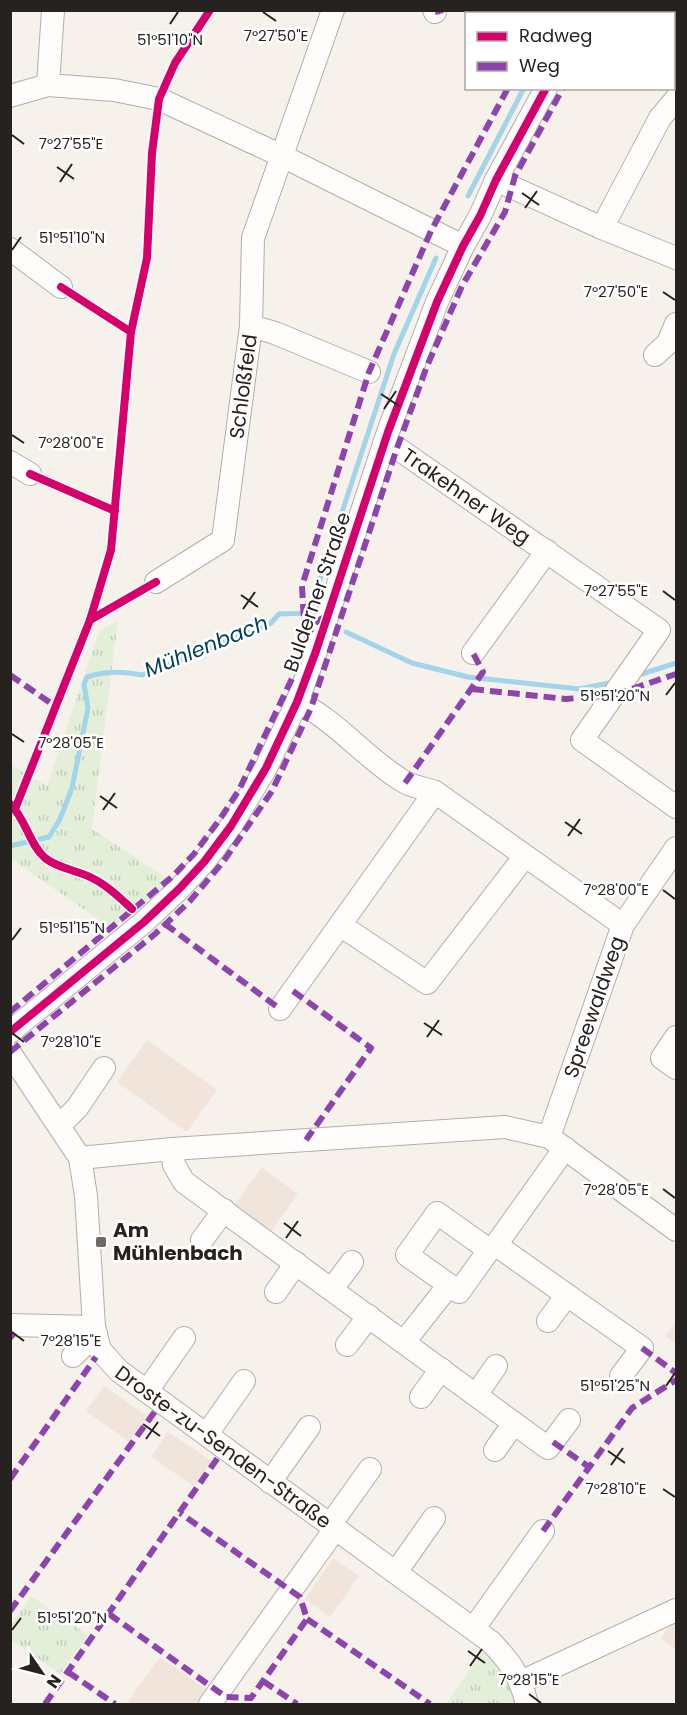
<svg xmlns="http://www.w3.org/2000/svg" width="687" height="1715" viewBox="0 0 687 1715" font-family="Poppins,sans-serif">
<defs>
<pattern id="park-tufts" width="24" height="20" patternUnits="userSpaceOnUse" patternTransform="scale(1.5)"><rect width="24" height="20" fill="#e3efd8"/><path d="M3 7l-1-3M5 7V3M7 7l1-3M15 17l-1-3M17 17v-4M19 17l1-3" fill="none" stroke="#c3cdb9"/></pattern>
</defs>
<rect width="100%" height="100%" fill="#f7f1ec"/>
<!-- built -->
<g fill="#f1e5db">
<path d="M147,1040L217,1090L187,1132L117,1082Z"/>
<path d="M262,1167L298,1194L267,1237L231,1210Z"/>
<path d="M676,1320V1344L665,1336Z"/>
<path d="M104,1386L147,1416L129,1442L86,1411Z"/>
<path d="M168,1432L212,1461L194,1486L151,1457Z"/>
<path d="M333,1558L359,1576L330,1617L305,1599Z"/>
<path d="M676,1623V1650L661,1639L670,1625Z"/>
<path d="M160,1657L211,1693L203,1704H126Z"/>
</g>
<!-- park -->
<g fill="url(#park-tufts)">
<path d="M118,621L92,829L173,882L111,928L11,859V765L47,786L99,631Z"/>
<path d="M31,1596L88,1635L60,1674L11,1640V1625Z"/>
<path d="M484,1650L516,1680L521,1704H446Z"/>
</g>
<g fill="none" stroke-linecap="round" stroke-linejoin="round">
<!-- stream -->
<g stroke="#a2d4ea" stroke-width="5">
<path d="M564,14L565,10"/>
<path d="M468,196L524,88"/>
<path d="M309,613L394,354L436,258"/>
<path d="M346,632L412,663L468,677L579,689L609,683"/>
<path d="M642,674L676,663"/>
<path d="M10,846L49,837L60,819L72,788L88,708L84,684L87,677C106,671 123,671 142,675L270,624L279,614L309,613L314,615"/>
</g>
<defs>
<g id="minor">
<path d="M434,10L435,12"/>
<path d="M587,14L589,10"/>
<path d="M48,85L53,10"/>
<path d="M10,96L48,85L114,90L159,99L282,156L463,246"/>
<path d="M496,180L602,228L676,258"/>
<path d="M602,228L660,118L676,99"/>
<path d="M10,249L61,287"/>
<path d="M251,326L275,333L369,372"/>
<path d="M655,355L668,343L676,324"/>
<path id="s1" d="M384,444L397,448L659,630L582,740L676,807"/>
<path d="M10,462L30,474"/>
<path id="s2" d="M156,582L223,540L251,326L253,238L333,10"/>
<path d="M473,653L547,551"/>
<path d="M297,702C334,718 367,760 403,781C412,787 425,788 435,792L623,925L549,1137"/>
<path d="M340,925L427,983L525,856"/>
<path d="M623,925L676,848"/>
<path d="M280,1009L435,792"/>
<path d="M10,1032L144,922L179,889L204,862L231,826L266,768L297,702L316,651L388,432L437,302L463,246L480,216L496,180L546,88"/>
<path d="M676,1037L662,1058L676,1068"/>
<path id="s3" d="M10,1053L80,1158L86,1196L94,1327L100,1350L119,1371L491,1642C511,1663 520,1676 527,1704"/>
<path d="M60,1125L77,1108L104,1068"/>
<path d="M172,1149L174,1165L184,1182L548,1448L569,1420"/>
<path d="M80,1158L172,1149L505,1127L549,1137L676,1230"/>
<path d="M202,1240L224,1210"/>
<path d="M496,1245L642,1348L621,1376"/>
<path d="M489,1250L459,1292L407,1255L437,1213L489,1250L496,1245L565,1148"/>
<path d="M332,1289L352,1262"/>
<path d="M276,1292L296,1263"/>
<path d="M548,1321L567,1295"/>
<path d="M10,1325L94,1327"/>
<path d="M404,1342L449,1285"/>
<path d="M347,1345L369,1316"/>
<path d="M73,1356L96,1333"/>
<path d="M147,1391L184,1338"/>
<path d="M476,1395L496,1366"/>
<path d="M421,1397L441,1369"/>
<path d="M207,1434L244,1381"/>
<path d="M495,1450L514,1423"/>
<path d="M270,1482L309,1427"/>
<path d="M330,1525L370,1469"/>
<path d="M396,1572L434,1518"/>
<path d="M474,1628L543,1531"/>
<path d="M521,1682L676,1610"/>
<path d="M210,1704L335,1529"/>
</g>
</defs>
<!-- minor casing -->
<use href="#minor" stroke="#b3aeab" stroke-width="24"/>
<!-- minor -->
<use href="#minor" stroke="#fefdfc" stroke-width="22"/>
<!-- quiet -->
<g stroke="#8e44ad" stroke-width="6" stroke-dasharray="12 6" stroke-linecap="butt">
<path d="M474,10L481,14"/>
<path d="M435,12L443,10"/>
<path d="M549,14L550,10"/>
<path d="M605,14L607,10"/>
<path d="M309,633L304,621L302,586L369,372L431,231L508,88"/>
<path d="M10,675L55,706"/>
<path d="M472,689L566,699L614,695L676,674"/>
<path d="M405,783L483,672L473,653"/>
<path d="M165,924L280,1009"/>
<path d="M293,991L371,1048L306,1140"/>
<path d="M10,1012L173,876L194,854L220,819L239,790L297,668L309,633L317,621L327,616"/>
<path d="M10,1052L155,934L189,902L223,862L272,791L311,708L397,448L427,366L462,286L505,212L515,176L563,88"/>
<path d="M10,1338L14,1333"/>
<path d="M642,1348L676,1373"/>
<path d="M553,1442L589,1467"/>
<path d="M10,1479L96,1357"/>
<path d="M543,1531L632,1408L676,1380"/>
<path d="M10,1611L156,1410"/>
<path d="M109,1614L226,1697L251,1698L307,1619L300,1597L180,1513"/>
<path d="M307,1619L430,1704"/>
<path d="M68,1672L115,1704"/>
<path d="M263,1681L297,1704"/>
<path d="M45,1704L219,1456"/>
</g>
<defs>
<g id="cycleway">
<path d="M61,287L131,332"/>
<path d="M30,474L115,511"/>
<path d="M90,620L156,582"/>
<path d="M10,804C26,819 29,844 45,858C59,869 77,870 92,878C107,885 120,898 132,909"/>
<path d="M15,809L90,620L111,550L131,332L147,258L152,153L159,99L175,63L210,10"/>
<path d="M10,1032L144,922L179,889L204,862L231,826L266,768L297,702L316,651L388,432L437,302L463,246L480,216L496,180L546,88"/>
</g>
</defs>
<!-- cycleway casing -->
<use href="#cycleway" stroke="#fff" stroke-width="11"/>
<!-- cycleway -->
<use href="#cycleway" stroke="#d6006c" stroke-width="8"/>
</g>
<!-- ticks -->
<path fill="none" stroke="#26221f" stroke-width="2" d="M263,12L276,21M170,24L178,12M12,135L24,144M57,167L74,179M60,182L72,164M522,193L539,205M525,208L537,191M12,250L21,237M663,292L675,300M381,394L399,406M384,409L396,391M12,435L24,443M663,591L675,600M241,595L258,607M243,609L255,592M666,695L675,683M12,734L24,742M100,796L117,808M103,810L115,793M565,822L582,834M568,836L580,819M663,890L675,899M12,940L21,928M424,1023L442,1035M12,1033L24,1042M427,1037L439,1020M663,1189L675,1198M284,1223L301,1236M286,1238L298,1221M12,1332L24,1341M666,1386L675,1373M143,1424L160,1436M146,1439L158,1422M608,1451L625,1463M611,1465L623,1448M663,1489L675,1497M12,1630L21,1618M468,1651L485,1663M470,1666L482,1649M529,1694L541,1703"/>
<!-- markers -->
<rect fill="#6f6a67" stroke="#fff" stroke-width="2" x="95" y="1236" width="12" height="12" rx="3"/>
<g text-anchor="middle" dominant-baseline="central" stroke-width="5" stroke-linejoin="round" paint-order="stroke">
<!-- street labels -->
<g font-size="20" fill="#26221f" stroke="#fff">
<text stroke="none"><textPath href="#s2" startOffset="234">Schloßfeld</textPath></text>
<text stroke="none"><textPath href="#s1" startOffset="98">Trakehner Weg</textPath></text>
<text transform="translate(317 592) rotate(-71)">Bulderner Straße</text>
<text transform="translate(594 1007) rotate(-71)">Spreewaldweg</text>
<text stroke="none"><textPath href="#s3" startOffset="477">Droste-zu-Senden-Straße</textPath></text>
</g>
<!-- poi labels -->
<g font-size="20" font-weight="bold" fill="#26221f" stroke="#fff" text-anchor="start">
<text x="113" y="1230">Am<tspan x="113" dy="23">Mühlenbach</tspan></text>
</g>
<!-- water labels -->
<g font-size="21" font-style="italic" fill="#004259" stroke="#fff">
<text transform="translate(206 646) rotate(-22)">Mühlenbach</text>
</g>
</g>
<g font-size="15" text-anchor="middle" fill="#26221f" stroke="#fff" stroke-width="5" stroke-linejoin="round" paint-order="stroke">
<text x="276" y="41">7°27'50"E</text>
<text x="170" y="45">51°51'10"N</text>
<text x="71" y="149">7°27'55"E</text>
<text x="72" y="243">51°51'10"N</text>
<text x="616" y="297">7°27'50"E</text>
<text x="71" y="448">7°28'00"E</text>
<text x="616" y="596">7°27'55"E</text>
<text x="615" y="701">51°51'20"N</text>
<text x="71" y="748">7°28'05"E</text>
<text x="616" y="895">7°28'00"E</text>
<text x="72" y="933">51°51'15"N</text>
<text x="71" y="1047">7°28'10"E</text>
<text x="616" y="1195">7°28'05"E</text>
<text x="71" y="1346">7°28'15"E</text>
<text x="615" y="1391">51°51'25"N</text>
<text x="616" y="1494">7°28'10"E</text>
<text x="72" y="1623">51°51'20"N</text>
<text x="529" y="1685">7°28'15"E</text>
</g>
<!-- border -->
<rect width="687" height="1715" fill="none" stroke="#26221f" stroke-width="24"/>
<!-- legend -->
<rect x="465" y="12" width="210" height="78" fill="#ffffff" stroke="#a8a7a5" stroke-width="1.5"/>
<rect x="477" y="32" width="30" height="9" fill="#d6006c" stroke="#a8a7a5" stroke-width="1.5"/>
<text x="519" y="42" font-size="18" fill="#26221f">Radweg</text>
<rect x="477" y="62" width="30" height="9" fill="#8e44ad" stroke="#a8a7a5" stroke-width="1.5"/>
<text x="519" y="72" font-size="18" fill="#26221f">Weg</text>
<!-- north arrow -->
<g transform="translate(42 1673) rotate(125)" stroke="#ffffff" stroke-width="4.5" paint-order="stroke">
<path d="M0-4.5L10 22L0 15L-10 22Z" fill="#26221f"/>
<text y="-9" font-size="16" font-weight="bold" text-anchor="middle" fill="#26221f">N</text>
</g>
</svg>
